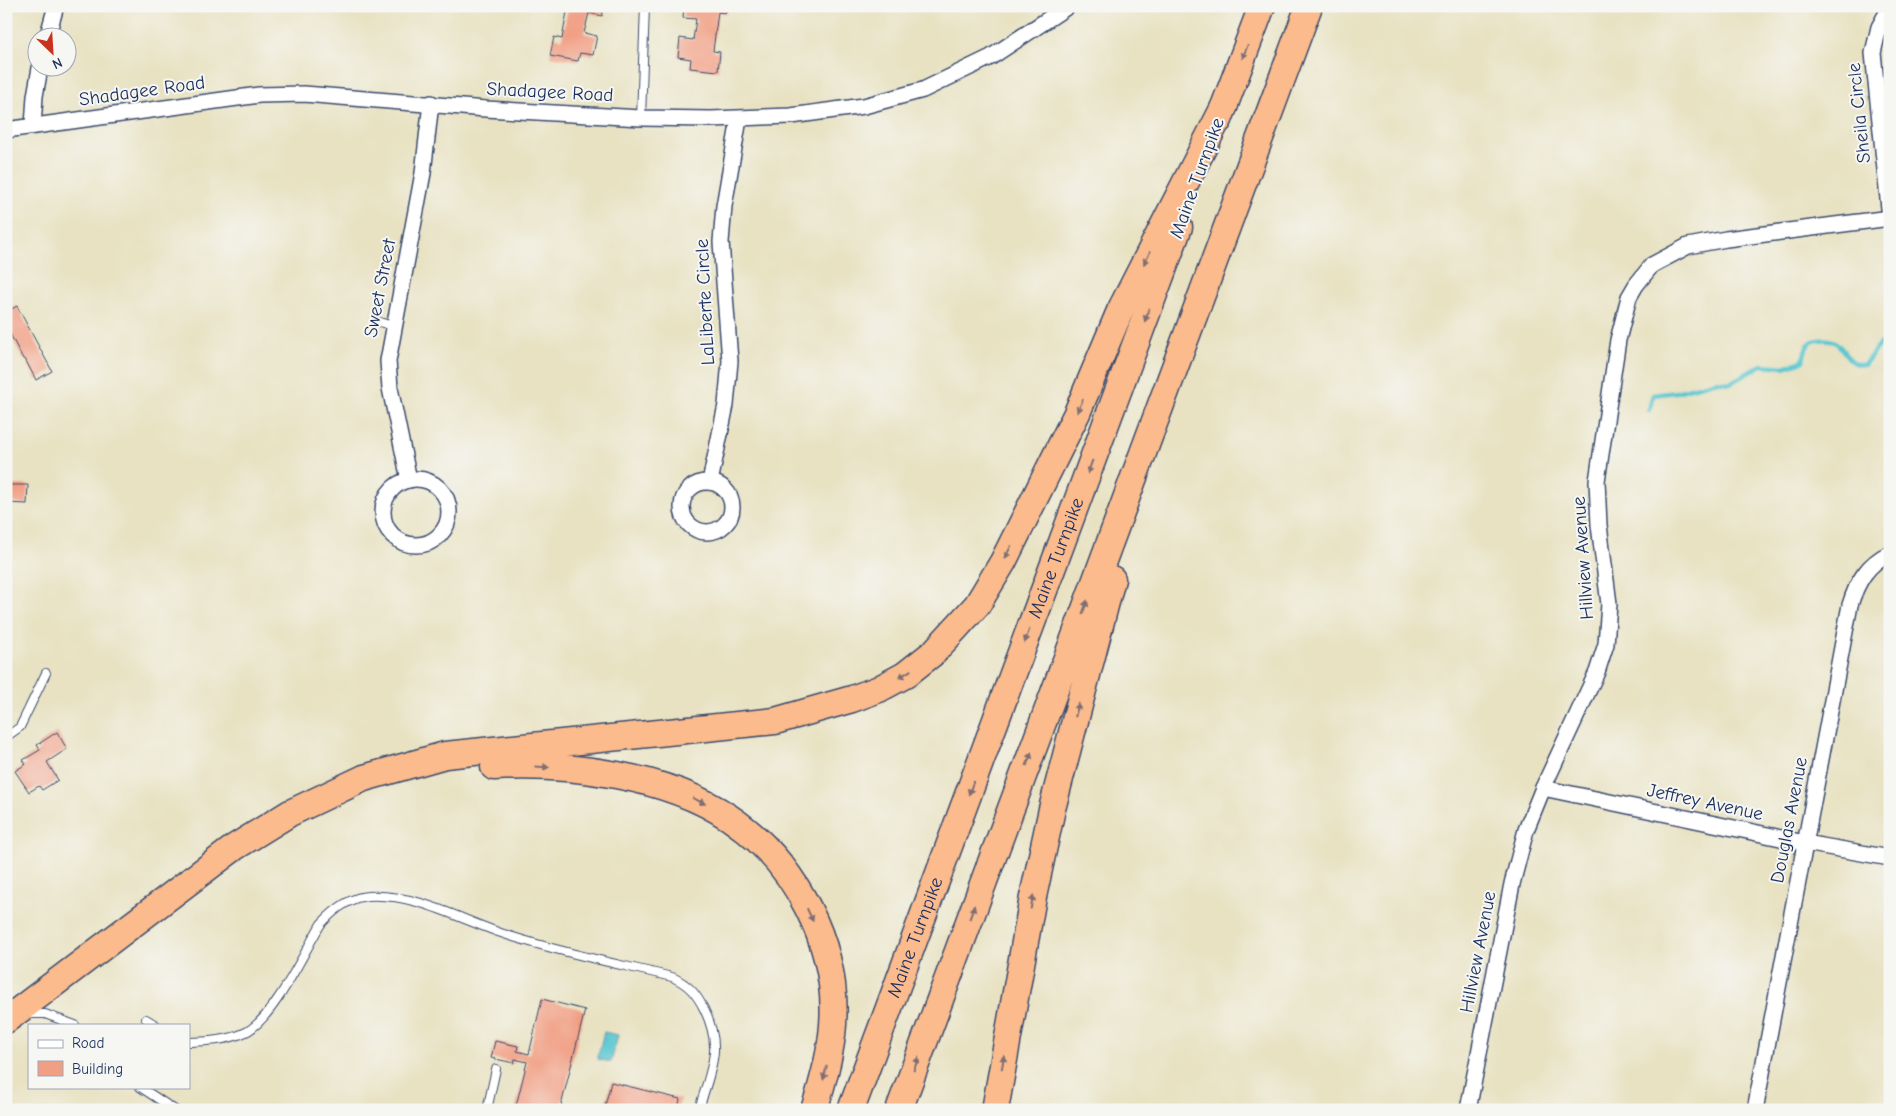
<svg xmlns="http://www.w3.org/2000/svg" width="1896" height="1116" viewBox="0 0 1896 1116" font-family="'Comic Neue',sans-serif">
<rect width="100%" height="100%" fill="#f6f6f2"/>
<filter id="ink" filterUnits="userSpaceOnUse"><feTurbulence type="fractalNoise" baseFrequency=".02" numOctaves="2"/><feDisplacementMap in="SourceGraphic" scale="10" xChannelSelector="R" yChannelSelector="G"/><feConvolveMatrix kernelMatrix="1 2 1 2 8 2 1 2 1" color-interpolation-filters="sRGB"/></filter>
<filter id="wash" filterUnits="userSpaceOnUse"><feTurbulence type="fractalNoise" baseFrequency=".0096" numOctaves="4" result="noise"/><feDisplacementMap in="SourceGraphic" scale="20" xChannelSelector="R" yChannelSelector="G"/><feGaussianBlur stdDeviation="1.12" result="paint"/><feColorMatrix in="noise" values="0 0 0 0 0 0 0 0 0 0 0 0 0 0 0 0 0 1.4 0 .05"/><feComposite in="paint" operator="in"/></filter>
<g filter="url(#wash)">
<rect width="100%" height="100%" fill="#e8e2c2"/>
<!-- water -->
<path fill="#5ac7d1" stroke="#3a7b98" d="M604,1032L618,1035L611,1062L597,1059Z"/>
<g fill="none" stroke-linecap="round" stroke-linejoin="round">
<!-- stream -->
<path stroke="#5ac7d1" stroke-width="4.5" d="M1649,410L1653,395L1676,392L1717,381L1730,383L1762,365L1784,367L1803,361C1805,350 1806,342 1818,340C1847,335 1840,364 1864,365L1881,343H1890"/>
</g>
<g id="blocks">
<!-- building -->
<g fill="#f19f84">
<path d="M568,6H604L602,16L589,13L584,33L597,36L593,55L580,53L578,61L550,56L554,37L562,39Z"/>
<path d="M684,6H726V13L718,12L713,51L720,52L718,71L690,68L691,59L678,57L680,38L693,40L696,19L683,18Z"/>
<path d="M17,306L52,371L36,380L25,359H23L6,326V312Z"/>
<path d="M6,485H28L27,504L6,503Z"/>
<path d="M57,732L67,749L47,762L58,780L42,790L39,786L29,792L15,771L26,764L23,760L40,750L37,745Z"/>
<path d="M542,999L585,1010L560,1110H515L527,1062L515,1059L514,1063L491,1058L495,1041L518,1046L517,1051L529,1054Z"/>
<path d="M611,1082L680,1099L678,1110H604Z"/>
</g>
</g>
</g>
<g filter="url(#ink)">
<use href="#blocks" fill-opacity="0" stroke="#3a4a6d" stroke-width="1"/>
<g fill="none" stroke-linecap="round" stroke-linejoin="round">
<defs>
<g id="lane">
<path d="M641,118L645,6"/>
<path d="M376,321L393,326"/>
<path d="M6,737L20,727L46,673"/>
<path d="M26,1014H45L75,1025"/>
<path d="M146,1019L156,1025"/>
<path d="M189,1042C209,1041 227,1041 246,1032C274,1018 304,952 321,924C333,911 349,897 368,896C418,893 464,922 510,936C563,953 618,964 672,977C688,984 696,993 704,1009C724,1050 710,1069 699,1110"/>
<path d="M140,1087L175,1110"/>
<path d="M487,1110L496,1069"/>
</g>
<g id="street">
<path d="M47,38L56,6"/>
<path d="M33,126L35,96L40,68"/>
<path d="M6,130L259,95L304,94L486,109L641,118L711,119L791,116L864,106L923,90L991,57L1068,6"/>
<path d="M1890,218L1873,53L1879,27L1890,7"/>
<circle cx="416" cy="512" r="33"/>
<path d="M409,480L390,388L388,361L423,173L431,103"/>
<path d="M710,482L726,405L730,361L721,242L724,206L739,119"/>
<circle cx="707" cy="507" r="25"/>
<path d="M1543,788L1805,843L1890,858"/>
<path d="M1468,1110L1512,884L1526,830L1543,788L1597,672L1606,644L1609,604L1599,525L1597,481L1618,340L1629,297L1636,285L1652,265L1688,246L1726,239L1890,218"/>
<path d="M1755,1110L1850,605C1857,582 1867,564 1890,553"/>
</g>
<g id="highway">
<path d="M1219,120L1262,6"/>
<path d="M494,767C568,763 667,775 730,818C795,862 839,946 833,1025C831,1054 823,1082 814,1110"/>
<path d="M6,1020L235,847L290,813L364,778L445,755L775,721L852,699L879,689L905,675L933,653L977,605L1003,562L1077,413L1120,311L1225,105"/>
<path id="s1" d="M851,1110L1179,227"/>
<path d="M899,1110L1309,6"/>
<path d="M995,1110L1033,897L1052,809L1112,579"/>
</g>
</defs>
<!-- lane casing -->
<use href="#lane" stroke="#3a4a6d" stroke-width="10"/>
<!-- street casing -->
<use href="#street" stroke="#3a4a6d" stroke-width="18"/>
<!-- highway casing -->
<use href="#highway" stroke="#3a4a6d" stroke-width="29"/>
<!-- lane -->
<use href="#lane" stroke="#fff" stroke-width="8"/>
<!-- street -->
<use href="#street" stroke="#fff" stroke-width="15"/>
<!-- highway -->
<use href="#highway" stroke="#fbbb8c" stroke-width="26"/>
</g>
<!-- one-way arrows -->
<defs><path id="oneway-solid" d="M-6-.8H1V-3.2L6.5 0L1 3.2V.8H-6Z" transform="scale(1.25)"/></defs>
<g fill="#806e73">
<use href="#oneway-solid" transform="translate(1245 52) rotate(111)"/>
<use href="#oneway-solid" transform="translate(1147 258) rotate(117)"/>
<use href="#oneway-solid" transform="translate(1147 315) rotate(110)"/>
<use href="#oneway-solid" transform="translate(1080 406) rotate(114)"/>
<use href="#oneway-solid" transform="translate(1090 467) rotate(110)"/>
<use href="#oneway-solid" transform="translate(1008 552) rotate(118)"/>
<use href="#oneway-solid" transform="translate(1085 607) rotate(-70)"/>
<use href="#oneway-solid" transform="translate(1027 636) rotate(110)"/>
<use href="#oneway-solid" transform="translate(905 674) rotate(147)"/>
<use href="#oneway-solid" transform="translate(1077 710) rotate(-75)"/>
<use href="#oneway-solid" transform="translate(1029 759) rotate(-70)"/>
<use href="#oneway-solid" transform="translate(542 767) rotate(3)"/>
<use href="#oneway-solid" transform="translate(971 788) rotate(110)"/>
<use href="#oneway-solid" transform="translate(699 801) rotate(25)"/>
<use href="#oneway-solid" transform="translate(1032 902) rotate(-79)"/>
<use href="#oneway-solid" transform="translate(972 912) rotate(-70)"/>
<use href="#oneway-solid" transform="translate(810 915) rotate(65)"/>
<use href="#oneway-solid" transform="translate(1003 1062) rotate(-80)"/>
<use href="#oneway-solid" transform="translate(916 1064) rotate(-70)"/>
<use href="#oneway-solid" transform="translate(825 1073) rotate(104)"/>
</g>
</g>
<g text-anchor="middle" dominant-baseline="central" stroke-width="4" stroke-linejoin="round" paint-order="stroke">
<!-- street labels -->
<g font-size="19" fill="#1b2f5e" stroke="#f6f6f2">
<text transform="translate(142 91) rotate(-8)">Shadagee Road</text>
<text transform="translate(550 92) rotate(3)">Shadagee Road</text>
<text transform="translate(1859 113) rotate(-96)">Sheila Circle</text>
<text transform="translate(1197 178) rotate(-70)">Maine Turnpike</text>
<text transform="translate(380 288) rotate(-79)">Sweet Street</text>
<text transform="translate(705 302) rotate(-93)">LaLiberte Circle</text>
<text stroke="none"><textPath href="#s1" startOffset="589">Maine Turnpike</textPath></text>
<text transform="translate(1583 558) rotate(-94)">Hillview Avenue</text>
<text transform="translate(1705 802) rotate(12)">Jeffrey Avenue</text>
<text transform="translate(1789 820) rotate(-79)">Douglas Avenue</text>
<text stroke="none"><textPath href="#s1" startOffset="184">Maine Turnpike</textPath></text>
<text transform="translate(1478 952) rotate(-79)">Hillview Avenue</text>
</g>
</g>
<!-- margin -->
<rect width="1896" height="1116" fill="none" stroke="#f6f6f2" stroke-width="25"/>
<!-- legend -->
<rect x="28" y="1024" width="162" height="65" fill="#f6f6f2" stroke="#9ea6b7"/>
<rect x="38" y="1040" width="25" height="8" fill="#ffffff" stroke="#9ea6b7"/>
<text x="72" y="1048" font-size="15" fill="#1b2f5e">Road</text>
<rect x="38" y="1061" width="25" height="15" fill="#f19f84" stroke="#9ea6b7"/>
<text x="72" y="1074" font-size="15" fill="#1b2f5e">Building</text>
<!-- north arrow -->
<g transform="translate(52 52) rotate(155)"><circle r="24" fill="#f6f6f2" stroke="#9ea6b7"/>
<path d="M0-4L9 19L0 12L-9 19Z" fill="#c8321e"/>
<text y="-8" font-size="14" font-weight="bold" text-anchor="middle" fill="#1b2f5e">N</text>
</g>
</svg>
